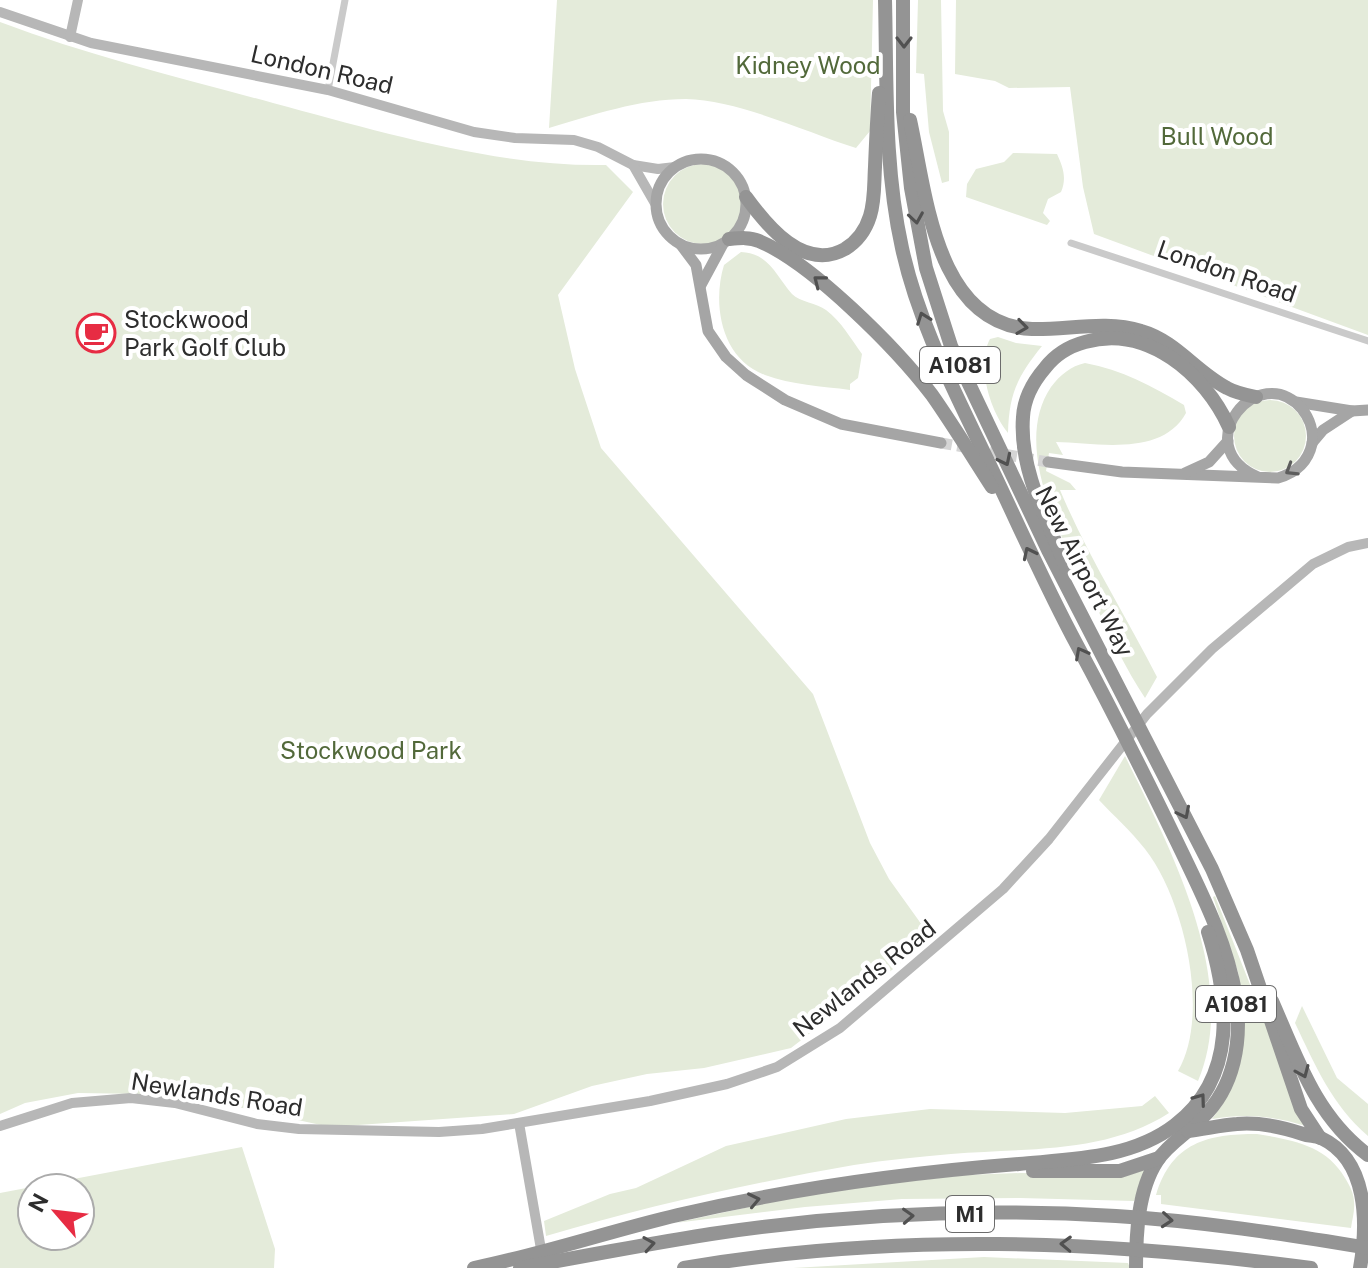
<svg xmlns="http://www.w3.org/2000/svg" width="1368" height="1268" viewBox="0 0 1368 1268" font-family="'Public Sans',sans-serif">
<rect width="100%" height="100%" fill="#fff"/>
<!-- green -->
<g fill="#e4ebda" fill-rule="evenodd">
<path d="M557,0H873L870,131L856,148C806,132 738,100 686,99C639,99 593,115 549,128Z"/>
<path d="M918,0H941L943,111L949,132V181L942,183L929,132L924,74L916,73Z"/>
<path d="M956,0H1368V335L1094,234L1083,187L1070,87L1009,88L995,81L955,74Z"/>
<path d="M0,22C90,56 181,78 273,103C378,131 496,167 606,165L633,192L558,295L575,369L601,448L813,694L870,843L889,879L932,939L791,1048L704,1068L647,1074L592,1086L514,1114L330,1127L224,1104L142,1094L78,1093L25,1103L0,1114Z"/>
<path d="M1013,153L1057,154C1063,167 1067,178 1061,192L1048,199L1043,213L1050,221L1047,225L966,197L967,184L976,169L1004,162Z"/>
<circle cx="703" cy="204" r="40"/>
<path d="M741,252C769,253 776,276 792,294C800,302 817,303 826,310C841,321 851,339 862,354L858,378L850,384V390C822,386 791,385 765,375C721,359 712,304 724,265Z"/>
<path d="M998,337L1016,343L1042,346C1018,376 1009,393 1008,433C990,411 976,365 990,339Z"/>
<path d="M1085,363C1122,370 1152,386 1184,405L1186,413C1162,457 1097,443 1056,442L1063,455L1049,453L1046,471L1070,483L1076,490H1060C1087,555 1125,614 1157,677L1145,698C1126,669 1111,638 1096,606C1067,549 1009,449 1051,387C1060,375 1071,366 1085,363Z"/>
<circle cx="1270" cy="436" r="36"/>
<path d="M1125,756C1169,846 1241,980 1198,1081L1178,1071C1211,1015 1184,898 1145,849C1131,831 1114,816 1099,800Z"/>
<path d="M1215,896L1306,1126C1274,1116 1246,1113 1212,1119L1223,1104L1243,1000L1238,972L1213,897Z"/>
<path d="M1302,1006L1337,1078L1368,1104V1136C1332,1105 1315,1065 1295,1023Z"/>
<path d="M1155,1096L1169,1113C1106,1154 1024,1148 951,1154C919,1157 886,1160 854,1165C751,1183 647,1206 546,1236L544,1221L610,1194L636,1188L726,1146L846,1119L930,1109L1065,1113L1142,1106Z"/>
<path d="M1257,1134C1292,1140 1326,1145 1345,1178C1350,1186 1354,1194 1354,1202C1355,1211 1352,1220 1351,1228L1161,1204V1195H1156C1172,1142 1208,1134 1257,1134Z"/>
<path d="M242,1147L275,1249L274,1268H0V1193ZM32,1188H80V1236H32Z"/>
<path d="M1148,1166L1134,1201L1020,1198L902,1199L805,1207L675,1223L823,1191L965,1175L1021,1173L1118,1175Z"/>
<path d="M984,1257L1128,1263L1130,1268H793Z"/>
</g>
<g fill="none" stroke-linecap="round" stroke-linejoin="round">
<!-- primary-tunnel -->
<path stroke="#d5d5d5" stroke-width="11" stroke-dasharray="11 5.5" stroke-linecap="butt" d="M941,443L1048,462"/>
<!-- street -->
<g stroke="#cacaca" stroke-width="7">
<path d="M328,90L345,0"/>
<path d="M1071,243L1368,341"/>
</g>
<!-- secondary -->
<g stroke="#b7b7b7" stroke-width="10">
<path d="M0,12L91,43L328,90L474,132L515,138L574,140L598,147L633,165L658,169L675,167"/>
<path d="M70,37L78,0"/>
<path d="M633,165L656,205"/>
<path d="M519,1123L542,1255"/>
<path d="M0,1126L72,1103L131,1098L175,1103L257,1124L299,1129L439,1132L482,1129L650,1101L727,1084L777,1067L840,1028L1003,889L1049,839L1147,714L1212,649L1313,564L1348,547L1368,543"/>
</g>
<!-- primary -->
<g stroke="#a5a5a5" stroke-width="11">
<circle cx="701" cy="204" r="45"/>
<path d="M681,245L696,265L708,331L726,357L746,375L785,400L841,424L941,443"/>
<path d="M701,285L723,244"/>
<path d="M1296,402L1352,411L1368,410"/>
<path d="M1312,443L1323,430L1352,411"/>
<path d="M1048,462L1122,472L1278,478C1295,473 1308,462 1312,444C1314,432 1310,419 1302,409C1259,358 1186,446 1258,477"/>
<path d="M1185,473L1209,462L1228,441"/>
</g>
<!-- highway -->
<g stroke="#949494" stroke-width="14">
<path d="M885,0C887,82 884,167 902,248C918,322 954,390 987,459C1017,521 1044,584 1077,645C1112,710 1145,776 1177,842C1201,892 1227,942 1236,997C1242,1040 1235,1087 1202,1118C1188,1133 1169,1143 1157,1161C1138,1190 1136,1233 1136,1268"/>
<path d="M903,0V112L911,188L926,268L951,346L1048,550L1212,869L1247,950L1301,1109L1320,1138"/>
<path d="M910,120C926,192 935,325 1032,329C1068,330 1106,320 1141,331C1176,341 1196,372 1227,388C1236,393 1246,395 1256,397"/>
<path d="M746,197C767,226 804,272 845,249C858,241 866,229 870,216C875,200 874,183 875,167C876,142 877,118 879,93"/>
<path d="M729,239C740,238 750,237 759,241C812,263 897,349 932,395C953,425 972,456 992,487"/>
<path d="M1066,567C1047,520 1019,469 1023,417C1024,398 1033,382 1045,368C1055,355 1070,346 1085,342C1147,324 1205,374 1229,427"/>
<path d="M1272,1001C1297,1058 1316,1117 1368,1155"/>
<path d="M1188,1131C1205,1129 1221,1125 1237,1124C1260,1122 1282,1127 1303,1134C1309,1136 1316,1136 1321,1138C1368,1160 1368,1223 1360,1268"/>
<path d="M1033,1171H1120L1159,1158"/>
<path d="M474,1268C543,1254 610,1231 678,1215C790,1189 904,1173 1019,1164C1071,1159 1131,1159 1175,1125C1238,1077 1229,999 1208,932"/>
<path d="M520,1268C584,1256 647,1244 711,1234C844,1214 982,1208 1116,1216C1200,1221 1284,1234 1368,1248"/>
<path d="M684,1268C894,1232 1102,1240 1311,1268"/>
</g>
</g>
<!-- one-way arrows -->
<defs><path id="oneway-chevron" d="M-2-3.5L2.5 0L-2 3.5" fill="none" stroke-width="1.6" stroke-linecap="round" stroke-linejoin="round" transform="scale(2)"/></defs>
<g stroke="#515151">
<use href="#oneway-chevron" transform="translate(904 42) rotate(90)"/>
<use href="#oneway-chevron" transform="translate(916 218) rotate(81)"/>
<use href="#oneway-chevron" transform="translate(819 281) rotate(-142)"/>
<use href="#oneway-chevron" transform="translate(923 318) rotate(-110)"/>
<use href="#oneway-chevron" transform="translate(1022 327) rotate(8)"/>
<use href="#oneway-chevron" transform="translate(1005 460) rotate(64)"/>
<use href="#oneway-chevron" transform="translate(1029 553) rotate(-116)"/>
<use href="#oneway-chevron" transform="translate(1081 653) rotate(-118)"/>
<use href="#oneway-chevron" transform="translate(1184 813) rotate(63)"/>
<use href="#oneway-chevron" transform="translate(1303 1072) rotate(67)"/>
<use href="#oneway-chevron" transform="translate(1200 1099) rotate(-54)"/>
<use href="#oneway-chevron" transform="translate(754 1200) rotate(-12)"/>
<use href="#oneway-chevron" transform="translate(908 1216) rotate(-3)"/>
<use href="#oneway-chevron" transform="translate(1167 1220) rotate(5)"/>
<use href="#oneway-chevron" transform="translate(649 1244) rotate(-9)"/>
<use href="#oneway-chevron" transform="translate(1066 1244) rotate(-178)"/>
</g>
<use stroke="#5d5d5d" href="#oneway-chevron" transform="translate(1291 470) rotate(148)"/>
<!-- icons -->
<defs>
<symbol id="cafe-ring" viewBox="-11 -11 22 22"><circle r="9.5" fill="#fff" stroke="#e72c43" stroke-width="1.5"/><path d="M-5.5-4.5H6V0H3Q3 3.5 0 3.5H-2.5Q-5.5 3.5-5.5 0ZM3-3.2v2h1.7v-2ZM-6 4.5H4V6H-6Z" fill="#e72c43"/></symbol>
</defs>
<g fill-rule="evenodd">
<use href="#cafe-ring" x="74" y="311" width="44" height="44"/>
</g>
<g text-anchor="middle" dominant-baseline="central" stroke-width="8" stroke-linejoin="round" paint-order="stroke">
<!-- shield labels -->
<g fill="#fff" stroke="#6c6c6c" stroke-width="2">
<rect x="920" y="347" width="80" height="36" rx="6"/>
<rect x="1196" y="986" width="80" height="36" rx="6"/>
<rect x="946" y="1196" width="48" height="36" rx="6"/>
</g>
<g font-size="22" font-weight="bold" fill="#2d2d2d">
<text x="960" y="365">A1081</text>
<text x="1236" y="1004">A1081</text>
<text x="970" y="1214">M1</text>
</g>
<!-- park labels -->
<g font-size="24" fill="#52693a" stroke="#fff">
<text x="808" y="65">Kidney Wood</text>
<text x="1217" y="136">Bull Wood</text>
<text x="371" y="750">Stockwood Park</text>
</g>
<!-- street labels -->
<g font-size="24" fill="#2d2d2d" stroke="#fff">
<text transform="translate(322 69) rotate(13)">London Road</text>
<text transform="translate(1227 271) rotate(19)">London Road</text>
<text transform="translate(1085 571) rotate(63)">New Airport Way</text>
<text transform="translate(864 978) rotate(-38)">Newlands Road</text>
<text transform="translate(217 1094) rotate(9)">Newlands Road</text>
</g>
<!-- poi labels -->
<g font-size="24" fill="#2d2d2d" stroke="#fff" text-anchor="start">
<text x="124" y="319">Stockwood<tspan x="124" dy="28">Park Golf Club</tspan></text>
</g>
</g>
<!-- north arrow -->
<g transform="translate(56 1212) rotate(298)"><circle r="38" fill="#ffffff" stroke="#ababab" stroke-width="2"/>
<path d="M0-6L14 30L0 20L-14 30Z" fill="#e72c43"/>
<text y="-12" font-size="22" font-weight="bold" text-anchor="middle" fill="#2d2d2d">N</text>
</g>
</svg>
